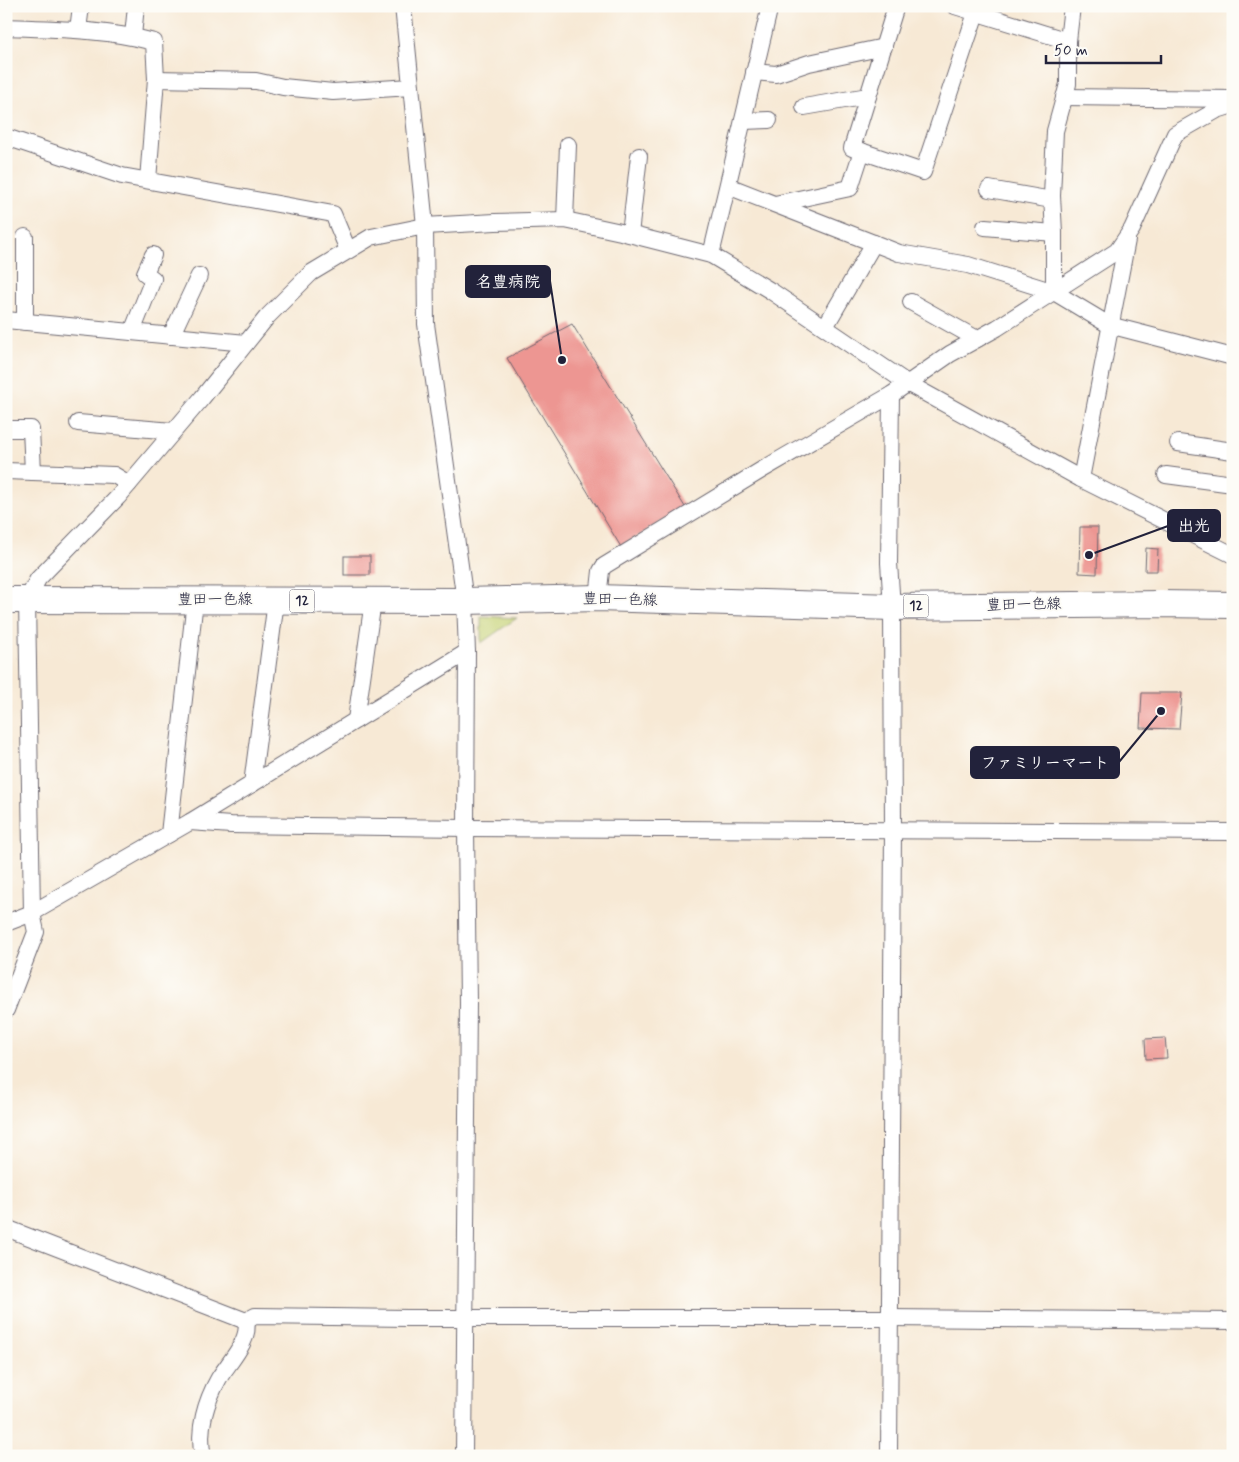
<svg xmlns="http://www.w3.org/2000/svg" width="1239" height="1462" viewBox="0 0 1239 1462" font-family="Mynerve,'Klee One',sans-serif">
<rect width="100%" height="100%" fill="#fdfcf7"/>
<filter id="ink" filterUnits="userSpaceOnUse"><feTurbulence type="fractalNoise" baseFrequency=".02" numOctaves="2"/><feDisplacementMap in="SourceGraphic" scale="10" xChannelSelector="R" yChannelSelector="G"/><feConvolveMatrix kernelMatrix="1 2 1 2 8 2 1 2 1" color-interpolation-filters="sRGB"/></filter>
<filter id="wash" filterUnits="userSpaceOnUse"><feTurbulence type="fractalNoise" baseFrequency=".0096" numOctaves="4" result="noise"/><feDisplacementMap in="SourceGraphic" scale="20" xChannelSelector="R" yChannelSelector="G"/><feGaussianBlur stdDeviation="1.12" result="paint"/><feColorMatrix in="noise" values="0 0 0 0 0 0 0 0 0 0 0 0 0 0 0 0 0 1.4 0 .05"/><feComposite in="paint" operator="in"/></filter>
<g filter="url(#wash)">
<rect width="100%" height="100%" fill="#f7e9d5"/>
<!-- green -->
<path fill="#c5d173" stroke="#747a57" d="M481,616L517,618L481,643Z"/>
<g id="blocks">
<!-- building -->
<g fill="#ed9692">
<path d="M572,324L685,507L621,547L507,358Z"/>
<path d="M1080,527H1098L1097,574L1079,573Z"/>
<path d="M1146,548L1158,549L1157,571H1145Z"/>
<rect x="344" y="556" width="26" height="19"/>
<path d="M1142,693H1182L1179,729L1140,728Z"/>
<path d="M1165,1038L1167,1058L1146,1059L1145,1039Z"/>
</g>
</g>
</g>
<g filter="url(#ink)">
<use href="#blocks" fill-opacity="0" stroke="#6d6871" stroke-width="1"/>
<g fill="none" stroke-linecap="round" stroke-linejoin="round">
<defs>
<g id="street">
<path d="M403,6L425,226L426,324L465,601L467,652L466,828L468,1003L464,1456"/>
<path d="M896,6L852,148L923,172L976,13"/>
<path d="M955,6L1068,41"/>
<path d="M6,27C56,29 106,29 154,42L156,79L148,180"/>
<path d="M78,30L81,6"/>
<path d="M133,36L136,6"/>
<path d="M754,72L776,74L809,63L884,47"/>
<path d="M156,79L256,81L283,87L333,92L411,87"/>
<path d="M1064,97L1233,99"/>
<path d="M804,107L868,96"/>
<path d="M743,121L769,120"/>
<path d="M6,137L122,176L333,214L348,250"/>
<path d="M728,186L899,253L968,265L1054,292L1109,325L1233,357"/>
<path d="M989,189L1052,200"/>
<path d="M775,204L850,188L862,151"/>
<path d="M565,220L568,145"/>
<path d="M985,227L1054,233"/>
<path d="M630,234L639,156"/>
<path d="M711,255L770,6"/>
<path d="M1054,292V233L1052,196L1055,131L1068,84V41L1072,6"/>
<path d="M911,302L977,339"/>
<path d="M6,320L246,343"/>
<path d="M25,322V237"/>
<path d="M825,327L874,243"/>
<path d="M132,332L153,279L145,273L153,255"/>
<path d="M171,336L199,276"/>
<path d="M78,423L173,431"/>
<path d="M6,429H31L33,472"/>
<path d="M1178,443L1233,451"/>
<path d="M6,471L114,475L129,484"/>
<path d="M1166,475L1233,484"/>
<path d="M1081,479L1127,240"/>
<path d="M598,598L601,571L604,566L760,471L891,395L950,354L997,328L1117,251L1132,229L1175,134L1217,110L1233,105"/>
<path d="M356,720L373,601"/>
<path d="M252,784L276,601"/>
<path d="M190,822L231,825L466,828L1233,832"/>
<path d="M169,834L195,600"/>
<path d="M6,923L32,913L190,822L467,652"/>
<path d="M6,1010L36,932L32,913L27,600L38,579L118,497L202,398L267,317L311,273L371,237L425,226L495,222L565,220L621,232L711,255L771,291L907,383L1081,479L1233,555"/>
<path d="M6,1228L246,1321"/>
<path d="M246,1321L255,1316L408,1318H889L1233,1321"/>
<path d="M203,1456C197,1430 206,1401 219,1378C229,1362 251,1340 246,1321"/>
<path d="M889,1456L893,829L892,607L889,563L891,395"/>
</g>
<path id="primary" d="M6,600L465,601L598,598L892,607L1161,604L1233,605"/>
</defs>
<!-- street casing -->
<use href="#street" stroke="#6d6871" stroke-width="18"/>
<!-- primary casing -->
<use href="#primary" stroke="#6d6871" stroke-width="28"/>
<!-- street -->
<use href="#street" stroke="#fff" stroke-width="16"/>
<!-- primary -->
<use href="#primary" stroke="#fff" stroke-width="26"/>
</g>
</g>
<g text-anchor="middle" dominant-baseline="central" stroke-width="4" stroke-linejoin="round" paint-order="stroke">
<!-- shield labels -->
<g fill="#fdfcf7" stroke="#646373" stroke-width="1">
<rect x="289.5" y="589.5" width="25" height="23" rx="4"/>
<rect x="903.5" y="594.5" width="25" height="23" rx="4"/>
</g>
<g font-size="14" font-weight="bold" fill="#22223b">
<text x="302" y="601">12</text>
<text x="916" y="606">12</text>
</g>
<!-- street labels -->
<g font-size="15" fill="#22223b" stroke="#fdfcf7">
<text x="215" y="600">豊田一色線</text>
<text transform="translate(620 600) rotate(1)">豊田一色線</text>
<text transform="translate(1024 605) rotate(-1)">豊田一色線</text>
</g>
</g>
<!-- callouts -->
<path fill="none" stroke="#22223b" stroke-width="2" d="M562 360L550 281M1089 555L1168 526M1161 711L1119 762"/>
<g fill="#22223b" stroke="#fdfcf7" stroke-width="2">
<circle cx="562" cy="360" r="5"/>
<circle cx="1089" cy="555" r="5"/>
<circle cx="1161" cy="711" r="5"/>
</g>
<g fill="#22223b" stroke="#22223b" stroke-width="2">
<rect x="466" y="266" width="84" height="31" rx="5"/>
<rect x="1168" y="510" width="52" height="31" rx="5"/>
<rect x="971" y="747" width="148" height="31" rx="5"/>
</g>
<g font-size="16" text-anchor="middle" font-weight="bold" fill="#fff">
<text x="508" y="287">名豊病院</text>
<text x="1194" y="531">出光</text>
<text x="1045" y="768">ファミリーマート</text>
</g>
<!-- margin -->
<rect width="1239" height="1462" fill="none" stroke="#fdfcf7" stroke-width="25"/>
<!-- scale -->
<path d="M1046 55v8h115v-8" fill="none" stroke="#22223b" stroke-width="2.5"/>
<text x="1054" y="55" font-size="15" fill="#22223b" stroke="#fdfcf7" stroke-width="4" paint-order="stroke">50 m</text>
</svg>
